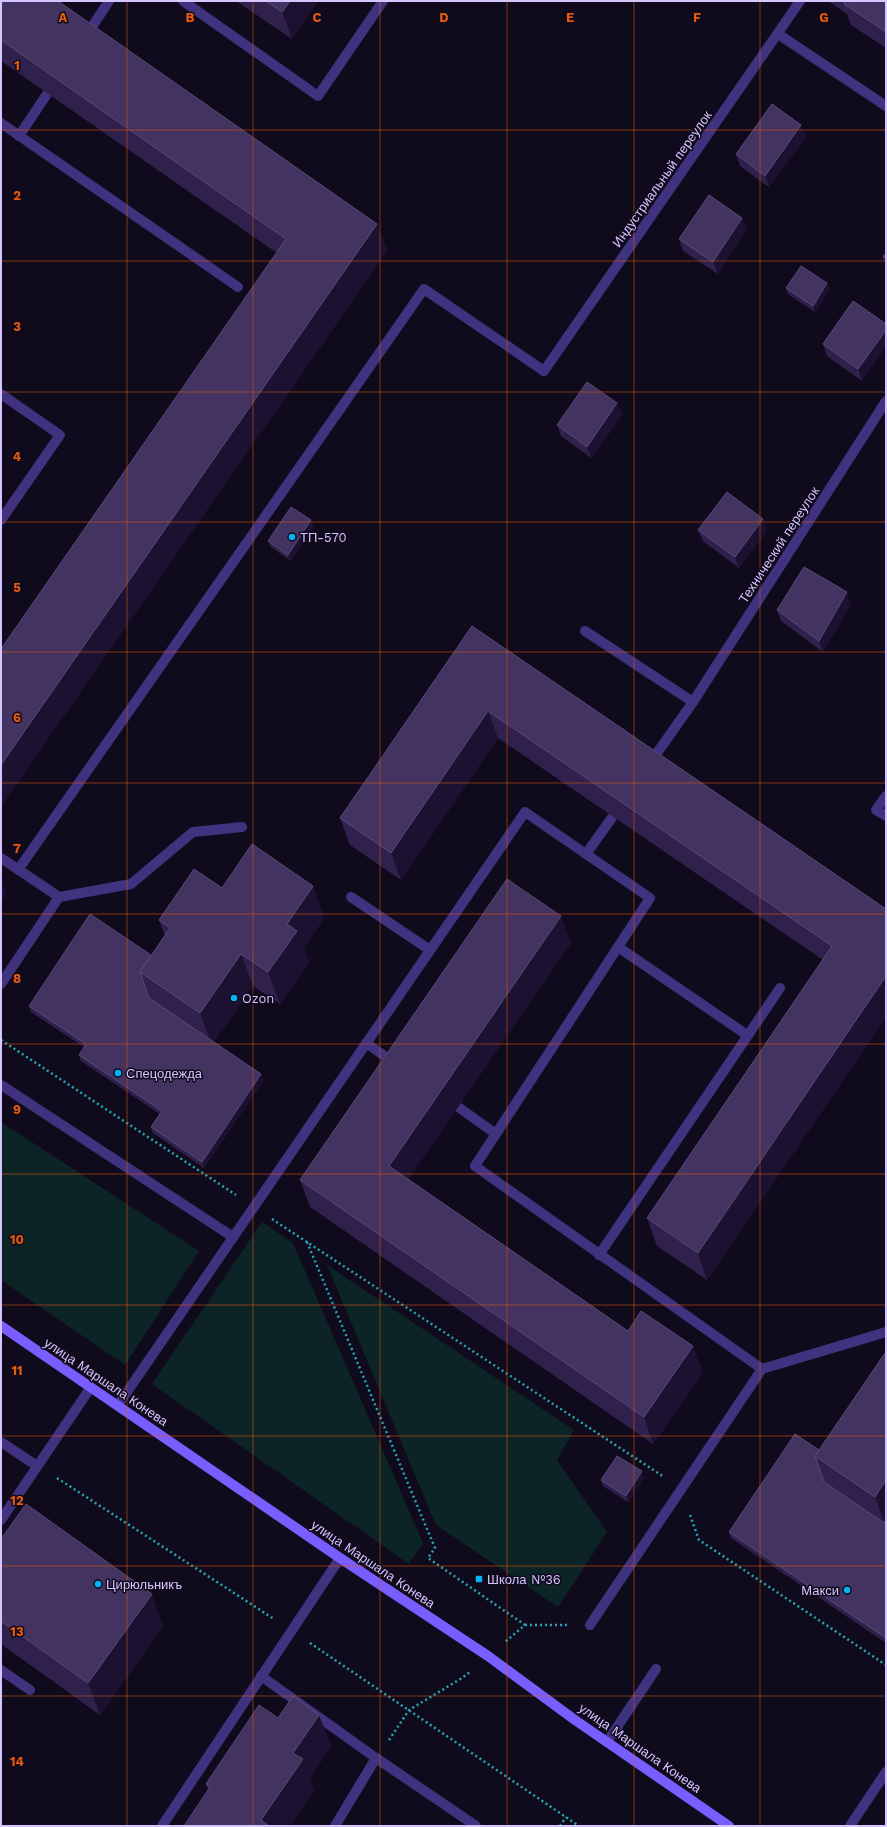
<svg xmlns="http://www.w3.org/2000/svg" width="887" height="1827" viewBox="0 0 887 1827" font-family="'Work Sans',sans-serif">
<rect width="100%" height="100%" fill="#100a1d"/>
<!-- green -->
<g fill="#0d2427">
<path d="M1,1122L199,1251L125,1365L1,1280Z"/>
<path d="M262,1222L293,1243L423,1543L409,1564L152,1384Z"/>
<path d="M327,1265L574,1430L557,1460L607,1532L558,1607L436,1525Z"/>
</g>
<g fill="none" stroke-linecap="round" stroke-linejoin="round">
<!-- path -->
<g stroke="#26a7b3" stroke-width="2.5" stroke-dasharray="2 3" stroke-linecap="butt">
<path d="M1,1040L236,1195"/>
<path d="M272,1219L664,1477"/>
<path d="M307,1242L435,1548L428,1558L525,1625L505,1642"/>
<path d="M57,1478L274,1619"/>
<path d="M690,1515L699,1540L886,1665"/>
<path d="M525,1625H568"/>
<path d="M310,1643L579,1826"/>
<path d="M389,1740L409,1710L462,1678L471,1671"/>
<path d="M560,1826L566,1817"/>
</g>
<!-- service -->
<g stroke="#41327f" stroke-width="10">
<path d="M183,1L318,96L383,1"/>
<path d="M86,36L109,1"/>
<path d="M1,123L238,287"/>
<path d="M19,136L55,82"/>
<path d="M1,394L60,435L1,520"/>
<path d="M585,631L693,702L650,763"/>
<path d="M886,796L876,810L886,816"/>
<path d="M586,854L621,805"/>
<path d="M1,858L59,897L1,984"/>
<path d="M18,870L424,289L544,371"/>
<path d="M59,897L131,884L193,832L242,827"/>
<path d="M351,897L430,950"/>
<path d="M618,947L747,1035"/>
<path d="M366,1043L396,1064"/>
<path d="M1,1085L233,1237"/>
<path d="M447,1099L496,1134"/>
<path d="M599,1255L780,988"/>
<path d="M118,1405L525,812L650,898L475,1166L762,1369"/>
<path d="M1,1442L37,1466"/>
<path d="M1,1520L91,1387"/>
<path d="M590,1625L762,1369L886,1332"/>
<path d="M1,1670L30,1690"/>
<path d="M261,1676L376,1758L335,1826"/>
<path d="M607,1742L656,1669"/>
<path d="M376,1758L476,1826"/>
<path d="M162,1826L340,1558"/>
<path d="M850,1826L886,1772"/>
</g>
<!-- minor -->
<g stroke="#41327f" stroke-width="10">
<path d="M778,34L886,106"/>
<path d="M544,371L800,1"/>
<path d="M693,702L886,401"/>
</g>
<!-- secondary -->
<path stroke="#795dff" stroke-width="10" d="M1,1326L340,1558L488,1656L575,1720L729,1826"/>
</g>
<!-- wall -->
<g fill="#30214c">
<path d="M1,1L377,224L387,251L1,806V649L277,253L1,61Z"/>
<path d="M236,1H318L292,39Z"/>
<path d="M828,1H886V48L851,25L847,14Z"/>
<path d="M801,125L806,137L769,187L740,166L736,154Z"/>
<path d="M747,229L718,274L683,251L679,239Z"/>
<path d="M886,253V265L883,257Z"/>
<path d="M827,283L830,289L815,312L788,294L786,288Z"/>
<path d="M886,324L862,381L827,356L823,344Z"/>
<path d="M617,403L622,415L591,458L561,436L557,425Z"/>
<path d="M314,526L291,561L271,547L268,541Z"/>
<path d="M698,530L767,531L739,568L703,541Z"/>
<path d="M851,604L823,652L781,621L777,610Z"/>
<path d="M472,626L886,909V1017L707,1280L657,1246L647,1218L823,960L498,738L401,880L350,845L340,818Z"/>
<path d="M313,886L324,918L304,948L309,963L280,1004L253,986L214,1042L264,1080L204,1168L153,1133L151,1127L160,1114L81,1061L79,1055L84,1047L31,1012L29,1006L151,955L165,936L159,920L222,888Z"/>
<path d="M571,943L408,1179L628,1331L703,1373L653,1444L310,1207L300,1180Z"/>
<path d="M886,1354V1643L731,1538L729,1532L819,1450Z"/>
<path d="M644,1477L628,1502L603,1486L601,1480Z"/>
<path d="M1,1539L163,1626L100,1715L1,1644Z"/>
<path d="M278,1718L331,1746L310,1778L314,1791L208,1790L206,1784Z"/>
</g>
<!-- shaded-wall -->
<g fill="#1c1131">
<path d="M290,1H318L292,39L282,12Z"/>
<path d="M801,125L806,137L769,187L765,176Z"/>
<path d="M742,218L747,229L718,274L713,262Z"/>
<path d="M377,224L387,251L1,806V765Z"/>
<path d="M827,283L830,289L815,312L813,306Z"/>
<path d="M886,330V347L862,381L858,369Z"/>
<path d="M617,403L622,415L591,458L587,447Z"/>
<path d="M763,519L767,531L739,568L735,557Z"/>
<path d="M311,520L314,526L291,561L288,555Z"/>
<path d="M847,592L851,604L823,652L819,641Z"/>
<path d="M488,711L498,738L401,880L391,853Z"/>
<path d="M1,880L6,894L1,902Z"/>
<path d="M313,886L324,918L304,948L309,963L280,1004L268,972L287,924Z"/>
<path d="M561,916L571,943L399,1193L389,1166Z"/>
<path d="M241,954L253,986L212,1045L200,1013Z"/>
<path d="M886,976V1017L707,1280L698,1253Z"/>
<path d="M261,1074L264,1080L204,1168L202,1162Z"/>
<path d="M693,1346L703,1373L653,1444L644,1417Z"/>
<path d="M642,1471L644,1477L628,1502L626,1496Z"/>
<path d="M886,1480V1528L875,1497Z"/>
<path d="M152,1594L163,1626L100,1715L88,1683Z"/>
<path d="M319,1715L331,1746L310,1778L314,1791L291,1826H263L261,1820L293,1753Z"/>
</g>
<!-- building -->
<g fill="#423360" stroke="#594a79">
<path d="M1,1H58L377,224L1,765V649L286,239L1,40Z"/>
<path d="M266,1H290L282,12Z"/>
<path d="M845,1H886V32L844,4Z"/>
<path d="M772,104L801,125L765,176L736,154Z"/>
<path d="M709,195L742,218L713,262L679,239Z"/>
<path d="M886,253V259L883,257Z"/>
<path d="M801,266L827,283L813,306L786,288Z"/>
<path d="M853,301L886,324V330L858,369L823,344Z"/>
<path d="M587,382L617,403L587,447L557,425Z"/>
<path d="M727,492L763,519L735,557L698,530Z"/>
<path d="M291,507L311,520L288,555L268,541Z"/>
<path d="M804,567L847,592L819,641L777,610Z"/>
<path d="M472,626L886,909V976L698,1253L647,1218L832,946L488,711L391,853L340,818Z"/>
<path d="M252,844L313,886L287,924L297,931L268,972L241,954L200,1013L140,972L170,928L159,920L194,869L222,888Z"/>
<path d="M507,879L561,916L389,1166L628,1331L641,1311L693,1346L644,1417L300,1180Z"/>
<path d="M90,914L151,955L140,972L149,998L261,1074L202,1162L151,1127L162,1111L79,1055L86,1044L29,1006Z"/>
<path d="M885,1353L886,1354V1480L875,1497L815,1456Z"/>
<path d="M795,1434L819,1450L815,1456L824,1482L884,1523L886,1520V1638L729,1532Z"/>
<path d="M617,1456L642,1471L626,1496L601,1480Z"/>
<path d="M26,1504L152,1594L88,1683L1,1621V1539Z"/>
<path d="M293,1696L319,1715L293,1753L303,1759L261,1820L268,1825V1826H184L210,1787L206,1784L259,1705L278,1718Z"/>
</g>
<!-- grid -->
<path fill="none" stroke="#e8590c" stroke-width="1" stroke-opacity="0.55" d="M127,1V1826M253,1V1826M380,1V1826M507,1V1826M634,1V1826M760,1V1826M1,130H886M1,261H886M1,392H886M1,522H886M1,652H886M1,783H886M1,914H886M1,1044H886M1,1174H886M1,1305H886M1,1436H886M1,1566H886M1,1696H886"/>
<!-- markers -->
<g fill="#00b5f1" stroke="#100a1d" stroke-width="1.5">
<circle cx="292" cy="537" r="4"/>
<circle cx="234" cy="998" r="4"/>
<circle cx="118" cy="1073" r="4"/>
<rect x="475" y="1575" width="8" height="8" rx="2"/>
<circle cx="98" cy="1584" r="4"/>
<circle cx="847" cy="1590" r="4"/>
</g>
<g text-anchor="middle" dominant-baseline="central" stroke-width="3" stroke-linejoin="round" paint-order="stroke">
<!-- street labels -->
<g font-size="13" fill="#d5c6ff" stroke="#100a1d">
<text transform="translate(662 179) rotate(-55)">Индустриальный переулок</text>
<text transform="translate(779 545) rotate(-57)">Технический переулок</text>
<text transform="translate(106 1382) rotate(34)">улица Маршала Конева</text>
<text transform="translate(373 1564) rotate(34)">улица Маршала Конева</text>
<text transform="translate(640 1748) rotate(35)">улица Маршала Конева</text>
</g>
<!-- poi labels -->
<g font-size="13" fill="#d5c6ff" stroke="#100a1d" text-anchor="start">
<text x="300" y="537">ТП-570</text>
<text x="242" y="998">Ozon</text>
<text x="126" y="1073">Спецодежда</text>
<text x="487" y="1579">Школа №36</text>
<text x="106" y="1584">Цирюльникъ</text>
<text x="839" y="1590" text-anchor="end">Макси</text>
</g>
</g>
<g font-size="13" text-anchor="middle" font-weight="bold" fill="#e8590c" stroke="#100a1d" stroke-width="3" stroke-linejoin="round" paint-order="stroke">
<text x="63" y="22">A</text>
<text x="190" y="22">B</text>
<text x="317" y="22">C</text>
<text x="444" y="22">D</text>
<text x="570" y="22">E</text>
<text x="697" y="22">F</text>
<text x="824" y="22">G</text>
<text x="17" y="70">1</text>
<text x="17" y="200">2</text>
<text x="17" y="331">3</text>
<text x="17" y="461">4</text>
<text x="17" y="592">5</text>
<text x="17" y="722">6</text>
<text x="17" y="853">7</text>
<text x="17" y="983">8</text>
<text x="17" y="1114">9</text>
<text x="17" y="1244">10</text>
<text x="17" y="1375">11</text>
<text x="17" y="1505">12</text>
<text x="17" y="1636">13</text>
<text x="17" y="1766">14</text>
</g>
<!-- border -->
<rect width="887" height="1827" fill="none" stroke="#d5c6ff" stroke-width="4"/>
</svg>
